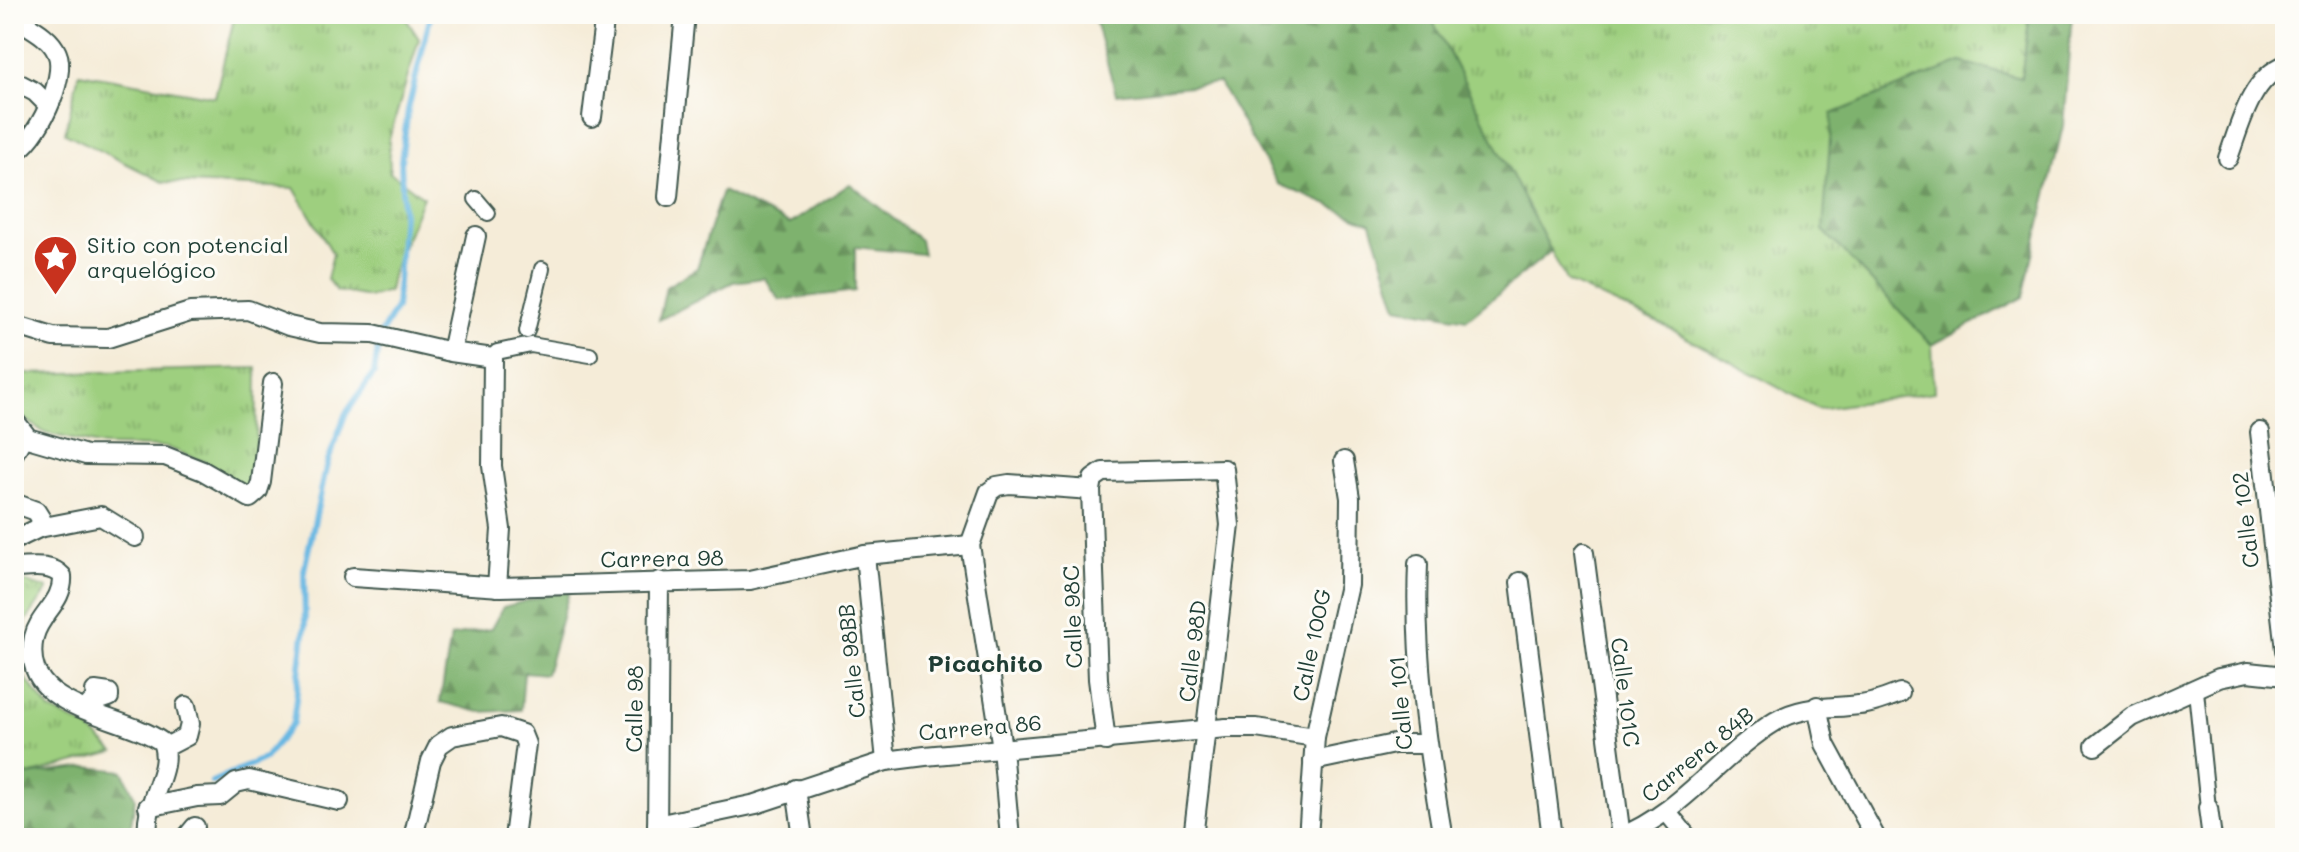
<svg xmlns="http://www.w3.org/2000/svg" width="2299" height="852" viewBox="0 0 2299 852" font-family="Mali,sans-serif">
<defs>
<pattern id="grass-tufts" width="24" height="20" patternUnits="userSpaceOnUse" patternTransform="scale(2)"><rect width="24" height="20" fill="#9ecf7f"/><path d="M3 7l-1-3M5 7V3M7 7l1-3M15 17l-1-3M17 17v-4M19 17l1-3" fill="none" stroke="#80a969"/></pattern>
<pattern id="forest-firs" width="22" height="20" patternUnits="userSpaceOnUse" patternTransform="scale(2)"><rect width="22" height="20" fill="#7eb26e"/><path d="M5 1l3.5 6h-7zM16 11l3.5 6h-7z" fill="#67925b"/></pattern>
</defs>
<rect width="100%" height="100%" fill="#fdfcf7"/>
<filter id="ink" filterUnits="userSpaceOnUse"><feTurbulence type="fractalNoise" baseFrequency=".0125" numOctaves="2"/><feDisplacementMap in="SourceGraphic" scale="16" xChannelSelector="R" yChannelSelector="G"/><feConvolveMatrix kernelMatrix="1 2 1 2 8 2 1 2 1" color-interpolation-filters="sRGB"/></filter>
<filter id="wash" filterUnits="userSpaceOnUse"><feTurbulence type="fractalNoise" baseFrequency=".006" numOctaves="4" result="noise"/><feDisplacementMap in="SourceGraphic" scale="32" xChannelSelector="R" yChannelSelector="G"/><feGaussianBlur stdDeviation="1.8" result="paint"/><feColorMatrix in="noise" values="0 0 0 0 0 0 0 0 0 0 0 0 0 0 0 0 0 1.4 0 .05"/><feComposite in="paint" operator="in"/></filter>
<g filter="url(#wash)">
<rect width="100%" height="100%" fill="#f5ecd8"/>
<!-- grass -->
<g fill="url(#grass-tufts)" stroke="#5e865a" stroke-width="2">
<path d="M235,14H403L419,39L389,139L390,172L423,197L393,271L389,291L369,297L337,291L327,279L333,254L294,188L163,182L65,133L79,73L215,97Z"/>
<path d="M1429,14H2030L2021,78L1961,62L1823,230L1932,345L1934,392L1818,409L1661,324L1567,282Z"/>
<path d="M257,368L256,481L248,492L208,463L166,447L103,446L45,433L14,411V384L26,374Z"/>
<path d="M14,578L48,589L26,621L20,671L50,710L87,727L114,752L28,775L14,765Z"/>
</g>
<!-- forest -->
<g fill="url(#forest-firs)" stroke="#4e7851" stroke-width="2">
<path d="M1093,14H1429L1551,251L1467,319L1397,307L1371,223L1278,184L1219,83L1116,94Z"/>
<path d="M2030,14H2072L2063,126L2023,297L1932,345L1823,230L1832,114L1961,62L2021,78Z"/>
<path d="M850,184L920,240L923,254L855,247V291L780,300L764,278L733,282L659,320L666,287L697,268L722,191L790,224Z"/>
<path d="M570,589L546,674L524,672L521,710L480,712L440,702L451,636L491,629L503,607Z"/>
<path d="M14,765L28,775L87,767L123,771L135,798L129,838H14Z"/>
</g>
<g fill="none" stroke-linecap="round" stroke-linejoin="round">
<!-- stream -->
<path stroke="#67b7e2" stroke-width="6" d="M212,782L265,758L293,723L305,626L304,570L327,464L345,415L374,373L380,335L396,308L403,212L401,161L408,110L431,14"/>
</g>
</g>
<g filter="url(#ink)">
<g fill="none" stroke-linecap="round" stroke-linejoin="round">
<defs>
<g id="pedestrian">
<path d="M476,199L488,213"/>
<path d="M527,331L542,269"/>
<path d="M493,358L497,352L531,345L590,355"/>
<path d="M2196,691L2208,808"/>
</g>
<g id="minor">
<path d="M14,17C29,27 50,36 57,53C68,77 36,143 14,152"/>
<path d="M14,81L35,92L48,105"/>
<path d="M592,117L605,14"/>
<path d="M2228,158C2240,126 2250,79 2285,65"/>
<path d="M668,197L685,14"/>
<path d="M14,325L53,337L108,338L190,312L248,310L289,326L320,333L373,334L451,352L476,236"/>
<path d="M451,352L493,358L492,466L501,529L497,587"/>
<path d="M14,420L25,434L14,453"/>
<path d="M2260,432L2285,650"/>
<path d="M24,437L86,455L165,456L203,471L250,498L258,491L261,482L273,383"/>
<path d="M1091,490L1098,679L1106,741"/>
<path d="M14,503L36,511L41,519L39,528L14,540"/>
<path d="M39,528L101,516L135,537"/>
<path d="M1584,553L1621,837"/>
<path d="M865,555L886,761"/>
<path d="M1418,564C1414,656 1427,747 1443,838"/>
<path d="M14,568C30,568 50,563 62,576C64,602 39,614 34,637C18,711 120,712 162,742C174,772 143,798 148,838"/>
<path d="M353,577L501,587L750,580L865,555L970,545"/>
<path d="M1520,582L1552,838"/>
<path d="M1817,706L1825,744L1876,838"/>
<path d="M86,709L91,703L109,697V693L95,691"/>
<path d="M2095,746L2132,717L2219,678L2248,672L2285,676"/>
<path d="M164,748L187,736L190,724L186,706"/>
<path d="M1313,761L1394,744H1427"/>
<path d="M796,789L803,838"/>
<path d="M148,807L197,797L220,796L236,783L249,780L339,801"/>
<path d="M2208,808L2212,838"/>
<path d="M1668,813L1688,838"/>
<path d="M657,825L756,804L886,761L925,756L1226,728H1256L1315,737"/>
<path d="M186,838L195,827"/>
<path d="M413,838L431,761L439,745L452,736L501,727L522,734L526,744L514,838"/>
<path d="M657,838L659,581"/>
<path d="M1010,838L1002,748L970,545L989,492L997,486L1009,484L1091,490L1093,479L1103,472L1224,469L1230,525L1193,838"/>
<path d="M1308,838L1315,737L1349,585L1350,498L1344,461"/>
<path d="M1618,838C1685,811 1718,756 1776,721C1804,705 1828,709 1859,705C1873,704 1887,698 1900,693"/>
</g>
</defs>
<!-- pedestrian casing -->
<use href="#pedestrian" stroke="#3f574d" stroke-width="18"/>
<!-- minor casing -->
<use href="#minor" stroke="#3f574d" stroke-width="22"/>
<!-- pedestrian -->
<use href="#pedestrian" stroke="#fff" stroke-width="14"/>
<!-- minor -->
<use href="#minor" stroke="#fff" stroke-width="18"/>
</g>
</g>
<!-- icons -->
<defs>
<symbol id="sight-pin" viewBox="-11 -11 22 30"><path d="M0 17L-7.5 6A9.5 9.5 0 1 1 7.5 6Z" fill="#c8321e" stroke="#fdfcf7"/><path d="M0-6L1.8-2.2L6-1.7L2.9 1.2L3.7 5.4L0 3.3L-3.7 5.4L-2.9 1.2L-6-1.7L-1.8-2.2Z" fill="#fff"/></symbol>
</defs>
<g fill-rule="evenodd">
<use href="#sight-pin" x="30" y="232" width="51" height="69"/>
</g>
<g text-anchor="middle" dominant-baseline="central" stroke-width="6" stroke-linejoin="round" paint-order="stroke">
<!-- poi labels -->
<g font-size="22" fill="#1f3d34" stroke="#fdfcf7" text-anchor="start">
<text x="87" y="244">Sitio con potencial<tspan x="87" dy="25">arquelógico</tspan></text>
</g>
<!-- street labels -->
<g font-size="22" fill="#1f3d34" stroke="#fdfcf7">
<text transform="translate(2245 520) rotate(-97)">Calle 102</text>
<text transform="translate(662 558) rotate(-1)">Carrera 98</text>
<text transform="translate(1072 617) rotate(-92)">Calle 98C</text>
<text transform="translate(1311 645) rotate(-78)">Calle 100G</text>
<text transform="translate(1192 651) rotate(-83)">Calle 98D</text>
<text transform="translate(851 661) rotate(-96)">Calle 98BB</text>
<text transform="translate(1626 692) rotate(83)">Calle 101C</text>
<text transform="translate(1400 703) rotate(-95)">Calle 101</text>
<text transform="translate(634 709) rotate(-89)">Calle 98</text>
<text transform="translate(980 727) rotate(-5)">Carrera 86</text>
<text transform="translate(1697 754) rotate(-39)">Carrera 84B</text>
</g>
<!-- neighbourhood labels -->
<g font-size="24" font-weight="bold" fill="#1f3d34" stroke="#fdfcf7">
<text x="985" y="662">Picachito</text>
</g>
</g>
<!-- margin -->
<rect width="2299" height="852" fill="none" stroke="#fdfcf7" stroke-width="48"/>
</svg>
